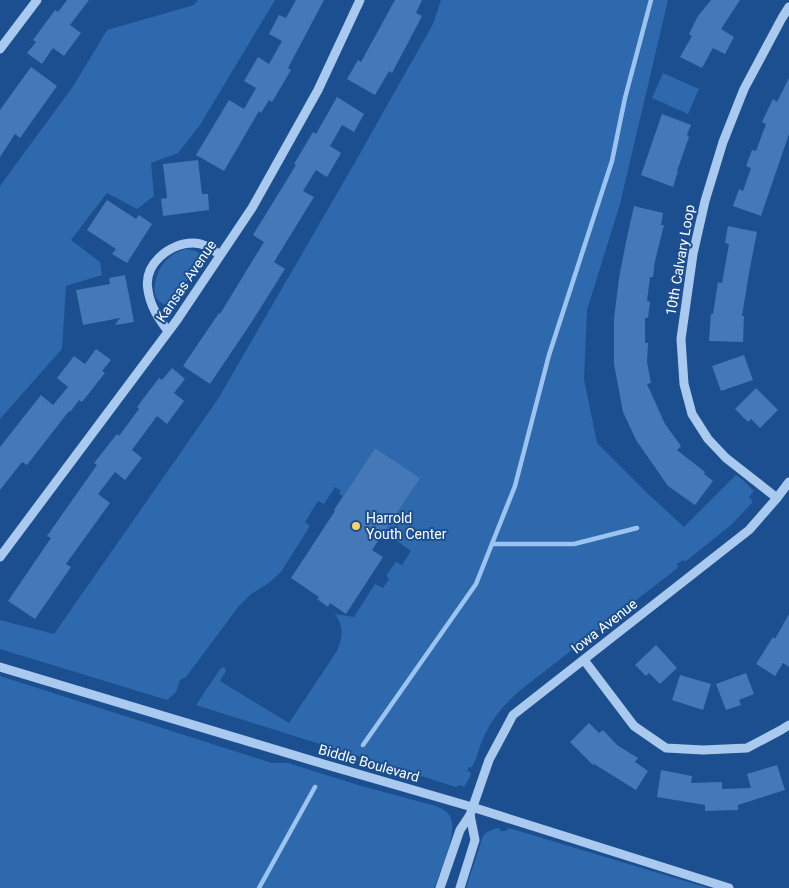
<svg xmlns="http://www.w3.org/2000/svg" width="789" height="888" viewBox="0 0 789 888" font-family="Roboto,sans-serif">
<rect width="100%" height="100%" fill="#1b4f8f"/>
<!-- green -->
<g fill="#2e69ad">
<path d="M198,0H275L200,125L178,153L151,163L154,196L137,209L107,193L71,240L100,262L102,275L66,286L62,349L0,419V186L74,85L107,30L194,5Z"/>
<path d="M441,0H668L620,204L587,310L584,379L597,443L646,492L684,527L736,475L744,481L754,491L749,497L752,500V503L732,524L690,558L684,562L683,560L677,564L678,567L675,570L523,688C505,703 491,719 482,741C478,750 477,759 472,767H469L467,771L471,772L470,777L464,787L460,785L456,787L196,705L220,669L224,667L225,668L226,671L220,681L289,723L337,651C343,637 344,627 335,614L354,617L375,584L383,588L389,579L387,577V574L396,562L402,565L411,551L384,532L419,478L375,448L343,496L339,494L341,491L335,487L324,504L318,501L305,522L310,526L281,572L270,582L250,595L239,606L186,677L180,680L176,692L167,700L0,649V620L54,634L218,399L354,164L433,24Z"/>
<path d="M663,73L699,89L688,114L652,98Z"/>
<path d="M187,249L196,251L200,254C194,271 180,293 167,305C163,304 159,302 157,299C151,290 157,272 163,264C169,256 177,251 187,249Z"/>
<path d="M0,676L272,763H288L358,785L436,806C443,809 449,812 451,819C457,835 440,872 434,888H0Z"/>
<path d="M499,828L500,831H506L509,828L519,831L708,888H466L483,836C488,831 492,829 499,828Z"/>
</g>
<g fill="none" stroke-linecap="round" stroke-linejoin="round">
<!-- stream -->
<g stroke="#9cc4f0" stroke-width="4.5">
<path d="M492,544H574L637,528"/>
<path d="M363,745L476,584L515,486L549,355L612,161L625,98L651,0"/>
<path d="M259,888L315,787"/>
</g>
</g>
<!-- building -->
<g fill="#4478b7">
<path d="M67,0H89L70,25L81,33L64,56L53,48L42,64L27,53L36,42L33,40L55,10L58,12Z"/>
<path d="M296,0H324L288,68L291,70L272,102L269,100L261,113L259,111L224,171L196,155L229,100L244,109L256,88L244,81L258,57L269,64L282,41L269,34L279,15L286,18Z"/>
<path d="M395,0H422L416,13L422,16L392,73L389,71L375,95L347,79L358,60L361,62Z"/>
<path d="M711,0H740L721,29L734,37L725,54L713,48L702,68L680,57L692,36L689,34L698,16Z"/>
<path d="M31,67L57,86L20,138L15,134L0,157V110Z"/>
<path d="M789,78V134L761,216L733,206L739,189L743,191L751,168L746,166L752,150L756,151L766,124L762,122L773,99L777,102Z"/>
<path d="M337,97L364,114L354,132L342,125L330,146L341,153L327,177L316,170L303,191L314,197L274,262L285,269L251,323L210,384L183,366L219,313L220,314L264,242L253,235L296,165L294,164L313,132L316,134Z"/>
<path d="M662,114L691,125L687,135L689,137L677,171H678L673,187L641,175Z"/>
<path d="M198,160L202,194H208L209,210L163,216L161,199L167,198L163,164Z"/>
<path d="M107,200L136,219L139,215L152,224L127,263L112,254L116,249L87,230Z"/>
<path d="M634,206L663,213L661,225H664L655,261L653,277H650L647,301L650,302L648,318H645V343H648L647,362L651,383L647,384L665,424L681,446L677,450L705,472L704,474L713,481L695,505L668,486L636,440L623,412L614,364V319L619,278L626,242Z"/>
<path d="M728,226L757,232L749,273L742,316H744L743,342L709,341L711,314H713L718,282L722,283L729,244L725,243Z"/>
<path d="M125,275L134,322L115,325L120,318L83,325L76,290L110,284L109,278Z"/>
<path d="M96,349L111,360L102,371L105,373L82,402L79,400L70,412L69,411L27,465L22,462L0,490V447L41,395L53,405L68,387L57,378L74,356L85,364Z"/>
<path d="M744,355L753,380L721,391L712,366Z"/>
<path d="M172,368L185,379L174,393L184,401L167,424L157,416L132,450L142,458L125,480L115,472L98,494L110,503L66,564L71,567L35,619L8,601L51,538L47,536L97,465L94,463L117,434L119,436L139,409L137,407L159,378L162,380Z"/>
<path d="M756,388L778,410L760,428L751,419L748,422L735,409Z"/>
<path d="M375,448L420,478L372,550L383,557L346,614L330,603L328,607L317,599L319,597L291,578L335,511L334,510Z"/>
<path d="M789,614V667L783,663L775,676L756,664L773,637L775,639Z"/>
<path d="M656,645L677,668L660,684L649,673L646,676L635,665Z"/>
<path d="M746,673L754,694L739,700L741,705L726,710L716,684Z"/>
<path d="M680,675L711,684L703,710L672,700Z"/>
<path d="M589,723L599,733L603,730L617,745L638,758L635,762L648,771L636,790L594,764L593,765L570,742Z"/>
<path d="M777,765L785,790L738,805V810L705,811V805L657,797L661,770L692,776L691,783L722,782V789L751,788L747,774Z"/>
</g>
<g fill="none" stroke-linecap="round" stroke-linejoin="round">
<!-- minor -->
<g stroke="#a9c9ee" stroke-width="9">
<path d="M0,49L37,0"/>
<path d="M168,331C159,319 150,306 148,290C143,265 169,243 193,243C204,243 212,249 220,255"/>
<path d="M777,498L726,458L708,439L692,414L684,384L681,339L693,254L705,201L723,142L744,89L782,18L789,7"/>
<path d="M0,557L177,320L252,208L318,90L360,0"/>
<path d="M584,660L634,726L666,748L703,750L747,748L781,730L789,725"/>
<path d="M0,667L327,765L472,807L729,888"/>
<path d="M440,888L460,830L470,815L489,760L513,715L749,530L777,498L789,482"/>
<path d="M460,888L475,840L470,815"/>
</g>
</g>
<!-- markers -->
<circle fill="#ffd166" stroke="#1b4f8f" stroke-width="2" cx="356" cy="526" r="5"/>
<g text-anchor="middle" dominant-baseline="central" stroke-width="4" stroke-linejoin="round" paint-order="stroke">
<!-- street labels -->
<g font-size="14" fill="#fff" stroke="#1b4f8f">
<text transform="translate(680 260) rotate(-80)">10th Calvary Loop</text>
<text transform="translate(186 281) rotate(-56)">Kansas Avenue</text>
<text transform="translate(604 626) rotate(-38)">Iowa Avenue</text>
<text transform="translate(369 763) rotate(16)">Biddle Boulevard</text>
</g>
<!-- poi labels -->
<g font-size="14" fill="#fff" stroke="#1b4f8f" text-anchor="start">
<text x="366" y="518">Harrold<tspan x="366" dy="16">Youth Center</tspan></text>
</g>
</g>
</svg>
